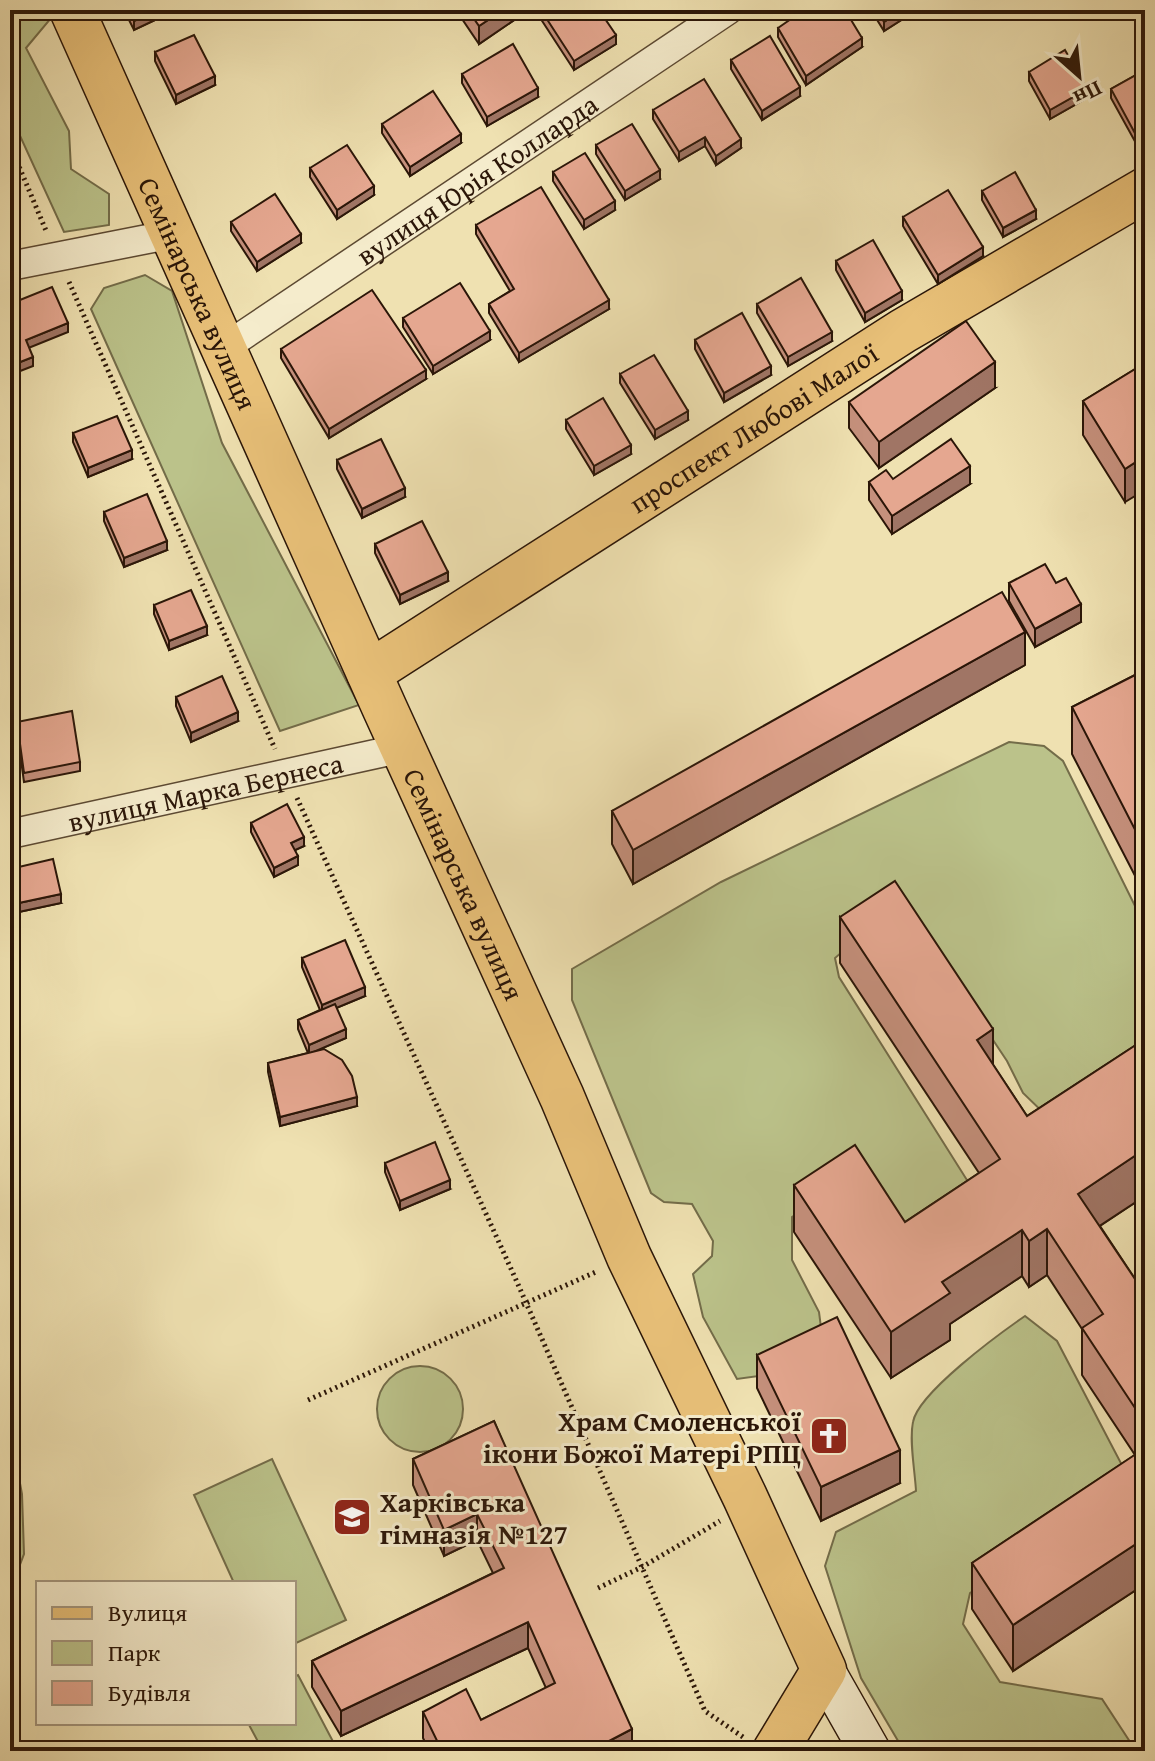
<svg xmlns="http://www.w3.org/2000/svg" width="1155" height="1761" viewBox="0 0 1155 1761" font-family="'Gentium Book Plus',serif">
<rect width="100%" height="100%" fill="#efe1b1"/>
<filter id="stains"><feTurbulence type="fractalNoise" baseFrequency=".0025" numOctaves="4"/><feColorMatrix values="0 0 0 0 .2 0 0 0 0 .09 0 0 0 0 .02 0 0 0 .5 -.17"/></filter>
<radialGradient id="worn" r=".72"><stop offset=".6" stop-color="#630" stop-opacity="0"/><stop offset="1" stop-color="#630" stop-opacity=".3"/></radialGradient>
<!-- green -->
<g fill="#bbc28a" stroke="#736c49" stroke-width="2">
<path d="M10,10H48L52,17L26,48L69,131L71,169L109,194V225L64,232L10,114Z"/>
<path d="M145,275L172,291L222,443L359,705L280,731L91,309L104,288Z"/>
<path d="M1009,742L1044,746L1063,761L1145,926V1070L1052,1121L1023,1093L1007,1061L913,920L864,933L835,958L839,977L972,1188L921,1237L849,1180L792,1217V1260L819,1312L823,1343L765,1375L737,1379L703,1317L693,1274L712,1256L713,1241L692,1204L664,1202L651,1193L572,1000V969L721,882Z"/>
<path d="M1025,1316L1057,1341L1124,1469L1063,1531L970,1593L963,1624L1000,1682L1102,1699L1136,1751H904L861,1678L825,1566L836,1532L916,1491C915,1471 909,1441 913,1422C918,1393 999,1334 1025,1316Z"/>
<circle cx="420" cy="1409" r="43"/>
<path d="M10,1429L22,1494L24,1554L10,1591Z"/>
<path d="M272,1459L346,1620L294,1644V1583H234L194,1495Z"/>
<path d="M298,1675L338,1751H263L248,1723H294V1677Z"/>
</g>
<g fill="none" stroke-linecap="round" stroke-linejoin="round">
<defs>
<g id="street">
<path d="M10,266L173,234"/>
<path id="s1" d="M224,348L728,10"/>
<path id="s2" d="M10,834L403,748"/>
</g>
<path id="secondary" d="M824,1670L870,1751"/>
<g id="primary">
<path id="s3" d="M72,10L385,709L562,1097L629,1257L745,1497L824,1670L775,1751"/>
<path id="s4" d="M369,673L903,331L1145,190"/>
</g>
</defs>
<!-- street casing -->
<use href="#street" stroke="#5c4932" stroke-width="31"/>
<!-- secondary casing -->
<use href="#secondary" stroke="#2b1608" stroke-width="43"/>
<!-- primary casing -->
<use href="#primary" stroke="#2b1608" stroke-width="47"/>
<!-- path -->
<g stroke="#2b1608" stroke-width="5" stroke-dasharray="2 4" stroke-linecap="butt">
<path d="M10,145L47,233"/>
<path d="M69,282L275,749"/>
<path d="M297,798L517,1282L705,1711L743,1737"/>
<path d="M308,1400L598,1271"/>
<path d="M598,1588L642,1567L720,1521"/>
</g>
<!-- street -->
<use href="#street" stroke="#f5eccc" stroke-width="28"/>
<!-- secondary -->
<use href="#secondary" stroke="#f5eccc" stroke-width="40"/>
<!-- primary -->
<use href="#primary" stroke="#e8c078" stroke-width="44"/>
</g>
<!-- wall -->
<g fill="#c5907c" stroke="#2b1608" stroke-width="2">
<path d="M124,10H174V11L134,30Z"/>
<path d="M456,10H526V12L479,44Z"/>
<path d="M535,10H599L616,44L574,70Z"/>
<path d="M871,10H917L884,31Z"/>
<path d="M778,28L862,47L806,85L778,37Z"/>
<path d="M155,52L215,85L176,104L155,61Z"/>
<path d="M731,60L800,96L762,120L731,69Z"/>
<path d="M1145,70V155L1143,156L1111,98V89Z"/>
<path d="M1029,72L1087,98L1050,119L1029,81Z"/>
<path d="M462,74L538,97L487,126L462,83Z"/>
<path d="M653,110L741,148L716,165L705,146L679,161L653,119Z"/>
<path d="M382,124L461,143L410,176L382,133Z"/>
<path d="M596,145L660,179L625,200L596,154Z"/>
<path d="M310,168L374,195L337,219L310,177Z"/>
<path d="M553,172L615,210L584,229L553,181Z"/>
<path d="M982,191L1036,219L1003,237L982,200Z"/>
<path d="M903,217L983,256L938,284L903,226Z"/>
<path d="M231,222L301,243L257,271L231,231Z"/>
<path d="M476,225L609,309L519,362L489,313V304L510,291L476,234Z"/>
<path d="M836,261L902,300L865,322L836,270Z"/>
<path d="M757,304L832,341L788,366L757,313Z"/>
<path d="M403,318L490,340L433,374L403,327Z"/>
<path d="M695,340L771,375L724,402L695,349Z"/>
<path d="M281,349L426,379L329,438L281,358Z"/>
<path d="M1145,363L1125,502L1083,435V401Z"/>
<path d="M620,374L688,420L655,439L620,383Z"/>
<path d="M995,388L879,468L849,428V402Z"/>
<path d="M566,420L631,454L594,475L566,429Z"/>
<path d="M73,433L132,459L88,477L73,442Z"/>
<path d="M337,460L405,497L362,518L337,469Z"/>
<path d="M893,479L970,484L892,534L869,500V482Z"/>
<path d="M104,512L167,550L124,567L104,521Z"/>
<path d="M375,544L448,581L400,604L375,553Z"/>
<path d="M1009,583H1056L1081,622L1035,647L1009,601Z"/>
<path d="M154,605L207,635L169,650L154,614Z"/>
<path d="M1025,665L633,884L612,844V811Z"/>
<path d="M1145,670V895L1072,754V707Z"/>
<path d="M176,697L238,721L191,742L176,706Z"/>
<path d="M17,722L80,762V771L24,782L17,731Z"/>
<path d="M251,823L304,846L295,850L298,865L274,877L251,832Z"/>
<path d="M10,869L61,903L14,913L10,895Z"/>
<path d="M840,917L993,1065L1027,1116L1145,1039V1196L1100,1226L1145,1294V1584L1013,1671L972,1609V1563L1135,1455L1082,1375V1329L1047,1275L1029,1287L1022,1276L950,1324V1340L891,1378L794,1232V1185L905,1222L979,1173L840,963Z"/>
<path d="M302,958L365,996L336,1008L346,1038L315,1051L357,1106L280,1126L268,1072V1063L308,1053L298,1029V1020L320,1010L302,967Z"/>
<path d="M385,1163L450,1189L400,1210L385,1172Z"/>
<path d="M757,1355L900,1483L821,1521L757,1388Z"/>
<path d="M494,1421L632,1751H429L423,1738V1712L481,1720L546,1688L528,1648L341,1736L312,1687V1661L493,1573L477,1540L444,1556L413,1485V1459Z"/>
</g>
<!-- shaded-wall -->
<g fill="#a07565" stroke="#2b1608" stroke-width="2">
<path d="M157,10L174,11L134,30V21Z"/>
<path d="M503,10H526V12L479,44V26Z"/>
<path d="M653,10H665L653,18Z"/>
<path d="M903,10H917L884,31V22Z"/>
<path d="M616,35V44L574,70V61Z"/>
<path d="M862,38V47L806,85V76Z"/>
<path d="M215,76V85L176,104V95Z"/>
<path d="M800,87V96L762,120V111Z"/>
<path d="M538,88V97L487,126V117Z"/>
<path d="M1087,89V98L1050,119V110Z"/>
<path d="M461,134V143L410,176V167Z"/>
<path d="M705,137V146L679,161V152Z"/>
<path d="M741,139V148L716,165V156Z"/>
<path d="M660,170V179L625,200V191Z"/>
<path d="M374,186V195L337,219V210Z"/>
<path d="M615,201V210L584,229V220Z"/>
<path d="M1036,210V219L1003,237V228Z"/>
<path d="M301,234V243L257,271V262Z"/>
<path d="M983,247V256L938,284V275Z"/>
<path d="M902,291V300L865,322V313Z"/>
<path d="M609,300V309L519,362V353Z"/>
<path d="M68,323V332L26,349V340Z"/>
<path d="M490,331V340L433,374V366Z"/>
<path d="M832,332V341L788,366V357Z"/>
<path d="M33,357V366L10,375V366Z"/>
<path d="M995,362V388L879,468V442Z"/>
<path d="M771,366V375L724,402V393Z"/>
<path d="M426,370V379L329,438V429Z"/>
<path d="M688,411V420L655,439V430Z"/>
<path d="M631,445V454L594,475V466Z"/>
<path d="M132,450V459L88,477V468Z"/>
<path d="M1145,456V490L1125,502V469Z"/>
<path d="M970,466V484L892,534V516Z"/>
<path d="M405,488V497L362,518V509Z"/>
<path d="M167,541V550L124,567V558Z"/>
<path d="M448,572V581L400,604V595Z"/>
<path d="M1081,604V622L1035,647V629Z"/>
<path d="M207,626V635L169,650V641Z"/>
<path d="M1025,632V665L633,884V850Z"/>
<path d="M238,712V721L191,742V733Z"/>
<path d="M304,837V846L291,852V843Z"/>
<path d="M298,856V865L274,877V868Z"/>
<path d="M61,894V903L14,913V904Z"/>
<rect x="10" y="962" width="3" height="26"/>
<path d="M365,987V996L322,1014V1005Z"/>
<path d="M346,1029V1038L309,1054V1045Z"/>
<path d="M993,1029V1076L977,1040Z"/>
<path d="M357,1097V1106L280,1126V1117Z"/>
<path d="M1145,1149V1196L1078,1240V1194Z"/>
<path d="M450,1180V1189L400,1210V1201Z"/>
<path d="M1047,1229V1275L1029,1287V1241Z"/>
<path d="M1022,1230V1276L950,1324V1340L891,1378V1332L942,1282Z"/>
<path d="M900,1450V1483L821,1521V1487Z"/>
<path d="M477,1514V1540L444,1556V1530Z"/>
<path d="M1145,1538V1584L1013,1671V1625Z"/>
<path d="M528,1622V1648L341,1736V1711Z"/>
<path d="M632,1729V1751H590Z"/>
</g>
<!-- building -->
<g fill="#e5a790" stroke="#2b1608" stroke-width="2">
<path d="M128,10H157L134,21Z"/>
<path d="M468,10H503L479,26Z"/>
<path d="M541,10H599L616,35L574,61Z"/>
<path d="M804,10H845L862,38L806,76L778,28Z"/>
<path d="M876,10H903L884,22Z"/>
<path d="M194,35L215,76L176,95L155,52Z"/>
<path d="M770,36L800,87L762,111L731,60Z"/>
<path d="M513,44L538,88L487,117L462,74Z"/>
<path d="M1065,50L1087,89L1050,110L1029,72Z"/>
<path d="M1145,70V146L1143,148L1111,89Z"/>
<path d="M704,79L741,139L716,156L705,137L679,152L653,110Z"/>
<path d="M433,91L461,134L410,167L382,124Z"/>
<path d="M632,124L660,170L625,191L596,145Z"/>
<path d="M347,145L374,186L337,210L310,168Z"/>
<path d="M585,153L615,201L584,220L553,172Z"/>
<path d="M1015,172L1036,210L1003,228L982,191Z"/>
<path d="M541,187L609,300L519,353L489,304L514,289L476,225Z"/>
<path d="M948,190L983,247L938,275L903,217Z"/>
<path d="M275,194L301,234L257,262L231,222Z"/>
<path d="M873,240L902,291L865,313L836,261Z"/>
<path d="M801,278L832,332L788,357L757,304Z"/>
<path d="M460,283L490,331L433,366L403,318Z"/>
<path d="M52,287L68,323L26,340L33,357L10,366V304Z"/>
<path d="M372,290L426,370L329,429L281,349Z"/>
<path d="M742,313L771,366L724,393L695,340Z"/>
<path d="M966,321L995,362L879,442L849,402Z"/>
<path d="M654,355L688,411L655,430L620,374Z"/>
<path d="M1145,363V456L1125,469L1083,401Z"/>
<path d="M603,398L631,445L594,466L566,420Z"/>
<path d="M117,416L132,450L88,468L73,433Z"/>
<path d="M381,439L405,488L362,509L337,460Z"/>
<path d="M951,439L970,466L892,516L869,482L886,470L893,479Z"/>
<path d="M147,494L167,541L124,558L104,512Z"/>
<path d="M422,521L448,572L400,595L375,544Z"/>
<path d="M1045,564L1056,583L1066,578L1081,604L1035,629L1009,583Z"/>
<path d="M191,590L207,626L169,641L154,605Z"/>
<path d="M1002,592L1025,632L633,850L612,811Z"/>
<path d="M1145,670V849L1072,707Z"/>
<path d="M222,676L238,712L191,733L176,697Z"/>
<path d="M72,711L80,762L24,773L17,722Z"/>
<path d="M287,804L304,837L291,843L298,856L274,868L251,823Z"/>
<path d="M53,859L61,894L14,904L10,886V869Z"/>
<path d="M895,881L993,1029L977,1040L1027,1116L1145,1039V1149L1078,1194L1145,1294V1423L1082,1328L1103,1314L1047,1229L1029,1241L1022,1230L942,1282L950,1293L891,1332L794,1185L855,1145L905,1222L1000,1159L840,917Z"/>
<path d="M345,940L365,987L322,1005L302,958Z"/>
<path d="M335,1004L346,1029L309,1045L298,1020Z"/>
<path d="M324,1049L342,1060L352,1076L357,1097L280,1117L268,1063Z"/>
<path d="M435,1142L450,1180L400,1201L385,1163Z"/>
<path d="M837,1317L900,1450L821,1487L757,1355Z"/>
<path d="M494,1421L632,1729L590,1751H442L423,1712L466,1689L481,1720L555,1683L528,1622L341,1711L312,1661L504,1568L477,1514L444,1530L413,1459Z"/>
<path d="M1145,1448V1538L1013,1625L972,1563Z"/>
</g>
<!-- icons -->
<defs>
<symbol id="church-square" viewBox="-11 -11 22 22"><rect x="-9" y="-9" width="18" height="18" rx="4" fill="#8f2418" stroke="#f5eccc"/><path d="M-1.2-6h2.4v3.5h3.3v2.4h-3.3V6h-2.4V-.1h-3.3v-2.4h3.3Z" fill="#fff"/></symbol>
<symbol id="school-square" viewBox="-11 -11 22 22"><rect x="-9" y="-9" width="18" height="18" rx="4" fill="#8f2418" stroke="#f5eccc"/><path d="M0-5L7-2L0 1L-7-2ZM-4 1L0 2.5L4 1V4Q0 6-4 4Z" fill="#fff"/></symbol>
</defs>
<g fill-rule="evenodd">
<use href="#church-square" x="807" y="1414" width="44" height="44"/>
<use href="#school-square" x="330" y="1495" width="44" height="44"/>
</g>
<g text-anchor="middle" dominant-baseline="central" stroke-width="6" stroke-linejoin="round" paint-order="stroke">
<!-- street labels -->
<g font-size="28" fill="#2b1608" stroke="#f5eccc">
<text stroke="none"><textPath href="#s1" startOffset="304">вулиця Юрія Колларда</textPath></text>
<text stroke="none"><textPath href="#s3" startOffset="310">Семінарська вулиця</textPath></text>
<text stroke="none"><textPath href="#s4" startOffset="456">проспект Любові Малої</textPath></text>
<text stroke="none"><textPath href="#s2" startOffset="200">вулиця Марка Бернеса</textPath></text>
<text stroke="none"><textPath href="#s3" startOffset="958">Семінарська вулиця</textPath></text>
</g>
<!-- poi labels -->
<g font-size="28" font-weight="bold" fill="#2b1608" stroke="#f5eccc" text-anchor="end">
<text x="801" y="1420">Храм Смоленської<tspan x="801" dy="32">ікони Божої Матері РПЦ</tspan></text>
<text x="380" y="1501" text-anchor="start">Харківська<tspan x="380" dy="32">гімназія №127</tspan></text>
</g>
</g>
<!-- margin -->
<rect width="1155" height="1761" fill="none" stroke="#efe1b1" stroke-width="40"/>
<rect x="12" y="12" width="1131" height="1737" fill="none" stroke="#2b1608" stroke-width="4"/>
<rect x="20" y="20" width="1115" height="1721" fill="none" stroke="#2b1608" stroke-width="2"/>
<!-- legend -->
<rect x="36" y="1581" width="260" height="144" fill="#f5eccc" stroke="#a4967e" stroke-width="2"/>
<rect x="52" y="1607" width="40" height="12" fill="#e8c078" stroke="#a4967e" stroke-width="2"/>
<text x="108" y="1621" font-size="24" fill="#2b1608">Вулиця</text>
<rect x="52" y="1641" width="40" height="24" fill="#bbc28a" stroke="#a4967e" stroke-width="2"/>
<text x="108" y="1661" font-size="24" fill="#2b1608">Парк</text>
<rect x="52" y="1681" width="40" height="24" fill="#e5a790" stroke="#a4967e" stroke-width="2"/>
<text x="108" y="1701" font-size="24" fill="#2b1608">Будівля</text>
<!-- north arrow -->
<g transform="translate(1079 76) rotate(153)" stroke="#f5eccc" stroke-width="6" paint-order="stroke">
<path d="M0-6L14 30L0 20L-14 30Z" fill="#2b1608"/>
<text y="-12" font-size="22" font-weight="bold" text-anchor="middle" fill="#2b1608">Пн</text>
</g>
<rect width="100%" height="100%" filter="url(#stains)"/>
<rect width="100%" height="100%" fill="url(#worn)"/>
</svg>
